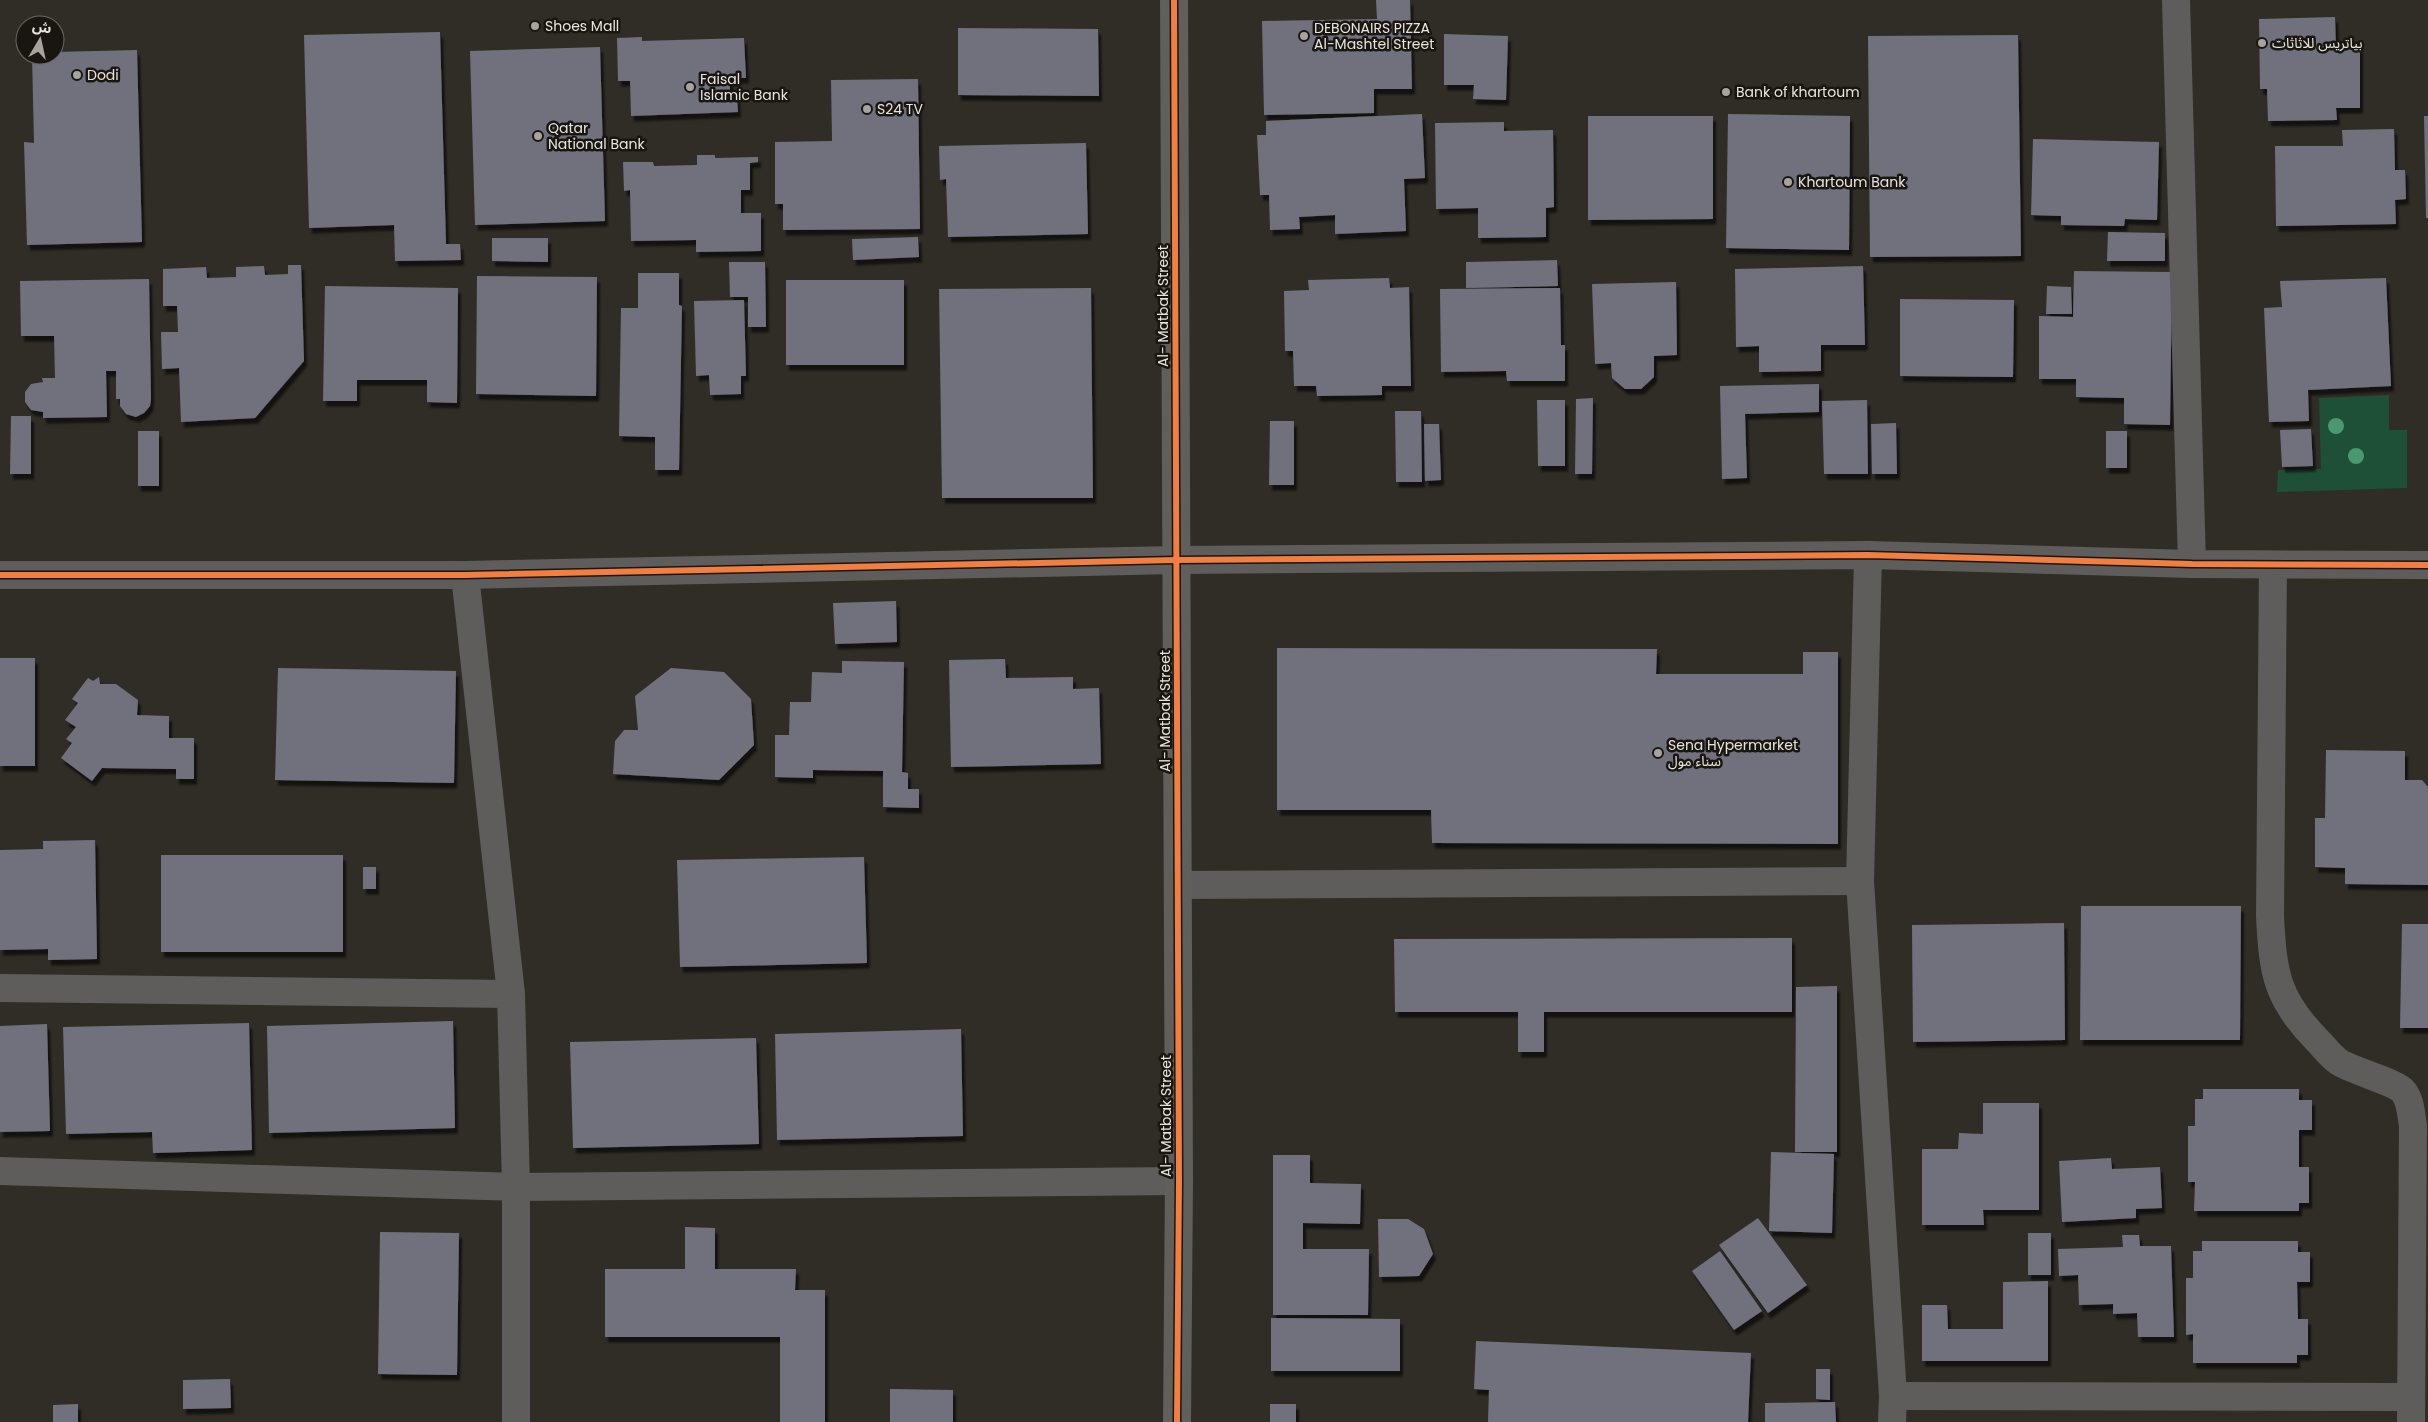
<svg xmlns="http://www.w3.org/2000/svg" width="2428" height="1422" viewBox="0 0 2428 1422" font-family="Poppins,'Noto Sans Arabic',sans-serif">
<defs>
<filter id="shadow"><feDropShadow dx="3" dy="5.5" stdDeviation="1" flood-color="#0009"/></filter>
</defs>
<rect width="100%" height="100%" fill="#302d26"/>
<!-- green -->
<path fill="#1d5037" d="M2389,395V430H2407V488L2277,492L2278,470L2321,469L2319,398Z"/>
<!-- building -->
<g fill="#71707d" filter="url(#shadow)">
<path d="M1376,0H1410L1412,89H1374V113L1264,115L1262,21L1377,19Z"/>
<path d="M2335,17L2336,48L2360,47V108H2336L2337,120L2268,121L2267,89H2260L2259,19Z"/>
<path d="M958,28L1098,29L1099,96L958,95Z"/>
<path d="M440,32L446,244H460L461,260L395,261L394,225L309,228L304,35Z"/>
<path d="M1444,34L1508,36L1506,100L1473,99L1474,85H1444Z"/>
<path d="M2018,35L2021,256L1870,257L1868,36Z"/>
<path d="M642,37V41L744,38L746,78H730V97H737L738,112L631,116L630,81H618L617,38Z"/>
<path d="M600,47L605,221L475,225L470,51Z"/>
<path d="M137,50L142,242L27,245L24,142L34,143L32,55H55V52Z"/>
<path d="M918,79L920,229L783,230V204H775V142L832,141L831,80Z"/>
<path d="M1422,114L1425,178L1404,179L1406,231L1335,234V215L1299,217L1300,229L1270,230L1269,195H1260L1257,135H1266V121Z"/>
<path d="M1728,114L1850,116L1849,250L1726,248Z"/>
<path d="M1588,116H1713V219L1588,220Z"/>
<path d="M2424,116H2428V218H2426Z"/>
<path d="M1504,122V131L1553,130L1554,207L1546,208V237L1478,238V208L1436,209L1435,123Z"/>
<path d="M2394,129L2395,170H2405L2406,199L2395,200L2396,224L2276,226L2275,146H2343L2342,130Z"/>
<path d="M2033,139L2159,142L2157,220L2125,219L2124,226L2061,225V216L2031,215Z"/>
<path d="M1086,143L1088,234L948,237L946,179L940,180L939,146Z"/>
<path d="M697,155H715V158L758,157V162L750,163V190H741V213H761V251L696,252V240L631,241L630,190L624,191L623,162H653L654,166L697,165Z"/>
<path d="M2108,232L2165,233V261H2107Z"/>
<path d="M918,237L919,257L853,260L852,239Z"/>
<path d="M492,238H548V262L492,261Z"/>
<path d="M1557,260L1558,286L1466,288V262Z"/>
<path d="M729,262H765L766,327H748V297H730Z"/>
<path d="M288,265H301L304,361L255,418L181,422L179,368L162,369L161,332H178L177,306H163V269L206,267L207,278L236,277V267L264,266L265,275L288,274Z"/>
<path d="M1863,266L1865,345H1821V371L1759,372V346L1736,347L1735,269Z"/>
<path d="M2074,271L2172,272L2170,425L2124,424V398L2076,397V379H2039V316L2073,317Z"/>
<path d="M638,273H679V305L682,306L679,470H655V437L619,436L621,308H638Z"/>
<path d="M477,276L597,277L596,396L476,394Z"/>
<path d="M1389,278L1390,288L1409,287L1411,386H1382V395L1317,396L1316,386H1294L1293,351H1285L1284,291L1309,290L1308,280Z"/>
<path d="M2386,278L2391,386L2308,390L2309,421L2269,422L2264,308L2282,307L2280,281Z"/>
<path d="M149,279L151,399L150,406L144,413L136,417L126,414L120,406V399H116V371H106L107,417L43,418V412L31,410L25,402V392L31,384L43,382L42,378H55L54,336H21L20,281Z"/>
<rect x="786" y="280" width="118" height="85"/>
<path d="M1676,282L1677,355L1654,356V377L1641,389H1625L1612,378L1611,363L1595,364L1592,284Z"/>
<path d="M325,286L458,288L457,403L427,402V380H357V401H323Z"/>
<path d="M2047,286L2071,287L2072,314H2046Z"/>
<path d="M1091,288L1093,498H942L939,289Z"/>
<path d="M1560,288L1561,345H1565V381H1507L1506,371L1441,372L1440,289Z"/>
<path d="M1900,299L2014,300L2013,377L1900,376Z"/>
<path d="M744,300L746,376H741V394L710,395L709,375L696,376L694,301Z"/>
<path d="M1819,384V412L1745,414L1747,478L1722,479L1720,386Z"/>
<path d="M1593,398L1592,474H1575L1576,399Z"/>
<path d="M1537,400H1565V466H1538Z"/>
<path d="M1867,400L1868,474H1824L1822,401Z"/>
<path d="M1395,411H1421L1422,482H1396Z"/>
<path d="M11,416H31V474H10Z"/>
<path d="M1270,421H1294V485H1269Z"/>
<path d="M1896,423L1897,474H1872L1871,424Z"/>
<path d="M1424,424H1439L1441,480L1425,481Z"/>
<path d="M2311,429L2313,466L2282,467L2280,430Z"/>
<rect x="138" y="431" width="21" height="55"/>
<rect x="2106" y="431" width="21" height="37"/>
<path d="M896,601L897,642L835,644L833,603Z"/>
<path d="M1277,648L1657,649L1656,674H1803V652H1838V844L1432,843L1431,810H1277Z"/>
<rect x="0" y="658" width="35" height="108"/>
<path d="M1005,659L1006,678L1073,677V689L1099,688L1101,764L951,767L949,660Z"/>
<path d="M842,661L904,662L902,772L908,773V789H919V808L883,807V771L813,770V778L775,777V735H789L790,702H811L812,672L842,673Z"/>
<path d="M278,668L456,671L454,783L275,780Z"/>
<path d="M671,668L724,672L751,699L754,745L719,780L613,774L615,741L624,730H638L635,696Z"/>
<path d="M99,677L100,684H116L138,700L137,715L169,716V738H194V779H176V769L102,768L92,781L61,758L72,743L66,739L76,727L65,720L78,703L72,699L88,678L93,681Z"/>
<path d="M2326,750L2405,751V780H2422L2428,787V885L2345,884V868L2315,867V818H2325Z"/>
<path d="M95,840L97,959L48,960V949L0,950V850L43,849V841Z"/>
<rect x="161" y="855" width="182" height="97"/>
<path d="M864,857L867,963L680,967L677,860Z"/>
<rect x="363" y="867" width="13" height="22"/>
<path d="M2081,906H2241L2240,1040H2080Z"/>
<path d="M2064,923L2065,1040L1913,1042L1912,925Z"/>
<path d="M2402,924H2428V1028H2400Z"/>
<path d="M1792,938V1012H1544V1052H1518V1012H1395L1394,939Z"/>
<path d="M1837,986V1152H1795L1796,987Z"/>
<path d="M453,1021L455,1128L269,1133L267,1026Z"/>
<path d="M249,1023L252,1150L153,1153L152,1132L66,1134L63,1027Z"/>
<path d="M47,1024L50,1131L0,1132V1026Z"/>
<path d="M961,1029L963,1136L777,1140L775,1034Z"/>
<path d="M756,1038L759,1144L573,1148L570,1042Z"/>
<path d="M2203,1089H2299V1100H2312V1130H2299V1167H2309V1203H2299V1211H2194L2195,1182H2188V1126H2195V1099H2203Z"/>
<path d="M1983,1103H2039V1210H1983L1984,1225H1922V1149H1958L1959,1133L1983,1134Z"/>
<path d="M1771,1152L1834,1154L1832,1233L1769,1231Z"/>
<path d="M1273,1155H1310V1183L1361,1184L1360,1224L1303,1223V1249H1369L1368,1315H1273Z"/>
<path d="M2111,1158L2112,1169L2160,1167L2162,1208L2136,1209V1218L2062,1222L2059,1161Z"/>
<path d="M1758,1218L1807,1285L1768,1313L1719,1245Z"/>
<path d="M1378,1219H1408L1424,1229L1433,1254L1419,1276L1379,1277Z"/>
<path d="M685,1227L715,1228V1269H796L795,1290H825V1422H780V1337H605V1269H685Z"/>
<path d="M380,1232L459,1233L457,1375L378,1374Z"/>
<rect x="2028" y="1233" width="23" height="42"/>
<path d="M2122,1235H2139L2140,1246H2171L2174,1337H2138L2137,1313L2113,1314V1304L2079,1305L2078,1275L2059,1276L2058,1249L2123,1247Z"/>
<path d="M2202,1241H2298V1252H2310V1282H2297L2298,1319H2308V1355H2297V1363H2193V1334L2186,1335V1278H2193V1251H2202Z"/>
<path d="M1720,1251L1762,1311L1734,1330L1692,1271Z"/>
<path d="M2048,1281V1361H1922V1305H1947L1948,1329H2003V1282Z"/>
<path d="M1271,1318L1400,1319V1371H1271Z"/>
<path d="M1476,1341L1751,1353L1748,1422H1488L1489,1390L1474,1389Z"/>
<path d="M1816,1369H1830V1400L1816,1399Z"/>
<path d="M230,1379L231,1408L183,1409V1380Z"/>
<path d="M890,1389L953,1390V1422H890Z"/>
<path d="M1835,1402L1836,1422H1765V1403Z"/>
<path d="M78,1404V1422H53V1405Z"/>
<rect x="1270" y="1404" width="26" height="18"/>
</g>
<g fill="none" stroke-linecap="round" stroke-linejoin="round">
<!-- street -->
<g stroke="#5e5d5b" stroke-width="28">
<path d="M2176,0L2192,564"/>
<path d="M1868,555L1860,881L1893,1396L1892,1422"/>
<path d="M2273,565L2270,916C2273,973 2276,998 2317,1040C2324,1047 2331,1057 2339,1062C2353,1071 2392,1081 2402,1090C2411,1099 2411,1115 2413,1126L2411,1422"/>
<path d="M0,575H465L1176,560L1868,555L2192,564L2428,565"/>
<path d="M465,575L511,994L516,1187V1422"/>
<path d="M1178,885L1860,881"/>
<path d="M0,988L511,994"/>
<path d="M0,1171L516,1187L1179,1181"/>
<path d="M1893,1396L2411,1397"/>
</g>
<!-- secondary -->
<path stroke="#605f5c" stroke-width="28" d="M1174,0L1179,1181L1177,1422"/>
<defs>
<g id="cycleway">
<path d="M1174,0L1179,1181L1177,1422"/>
<path d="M0,575H465L1176,560L1868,555L2192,564L2428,565"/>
</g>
</defs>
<!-- cycleway casing -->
<use href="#cycleway" stroke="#191611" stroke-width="9"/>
<!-- cycleway -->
<use href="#cycleway" stroke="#f27e40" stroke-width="6"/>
</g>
<!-- trees -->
<g fill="#49986f">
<circle cx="2336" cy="426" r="8"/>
<circle cx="2356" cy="456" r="8"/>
</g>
<!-- markers -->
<g fill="#a8a49d" stroke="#191611" stroke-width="2">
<circle cx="535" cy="26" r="5"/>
<circle cx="1304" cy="36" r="5"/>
<circle cx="2262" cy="43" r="5"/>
<circle cx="77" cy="75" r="5"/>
<circle cx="690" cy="87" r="5"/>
<circle cx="1726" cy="92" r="5"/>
<circle cx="867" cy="109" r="5"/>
<circle cx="538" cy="136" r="5"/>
<circle cx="1788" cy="182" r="5"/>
<circle cx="1658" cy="753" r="5"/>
</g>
<g text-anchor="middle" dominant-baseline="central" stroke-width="5" stroke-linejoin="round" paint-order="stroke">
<!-- poi labels -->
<g font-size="14" fill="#e8e4dd" stroke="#191611" text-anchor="start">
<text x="545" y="26">Shoes Mall</text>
<text x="1314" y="28">DEBONAIRS PIZZA<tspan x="1314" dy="16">Al-Mashtel Street</tspan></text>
<text x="2272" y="43">بياتريس للاثاثات</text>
<text x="87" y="75">Dodi</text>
<text x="700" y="79">Faisal<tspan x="700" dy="16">Islamic Bank</tspan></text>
<text x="1736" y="92">Bank of khartoum</text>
<text x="877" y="109">S24 TV</text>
<text x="548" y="128">Qatar<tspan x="548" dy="16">National Bank</tspan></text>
<text x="1798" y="182">Khartoum Bank</text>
<text x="1668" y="745">Sena Hypermarket<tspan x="1668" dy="16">سناء مول</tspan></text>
</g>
<!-- street labels -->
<g font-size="14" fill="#e8e4dd" stroke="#191611">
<text transform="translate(1163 306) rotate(-90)">Al- Matbak Street</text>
<text transform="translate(1165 711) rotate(-90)">Al- Matbak Street</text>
<text transform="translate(1166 1116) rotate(-90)">Al- Matbak Street</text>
</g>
</g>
<!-- north arrow -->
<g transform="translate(40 40) rotate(9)"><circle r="24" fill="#191611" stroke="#6c6863"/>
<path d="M0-4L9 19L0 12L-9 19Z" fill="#a8a49d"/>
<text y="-8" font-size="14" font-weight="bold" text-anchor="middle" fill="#e8e4dd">ش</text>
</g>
</svg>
